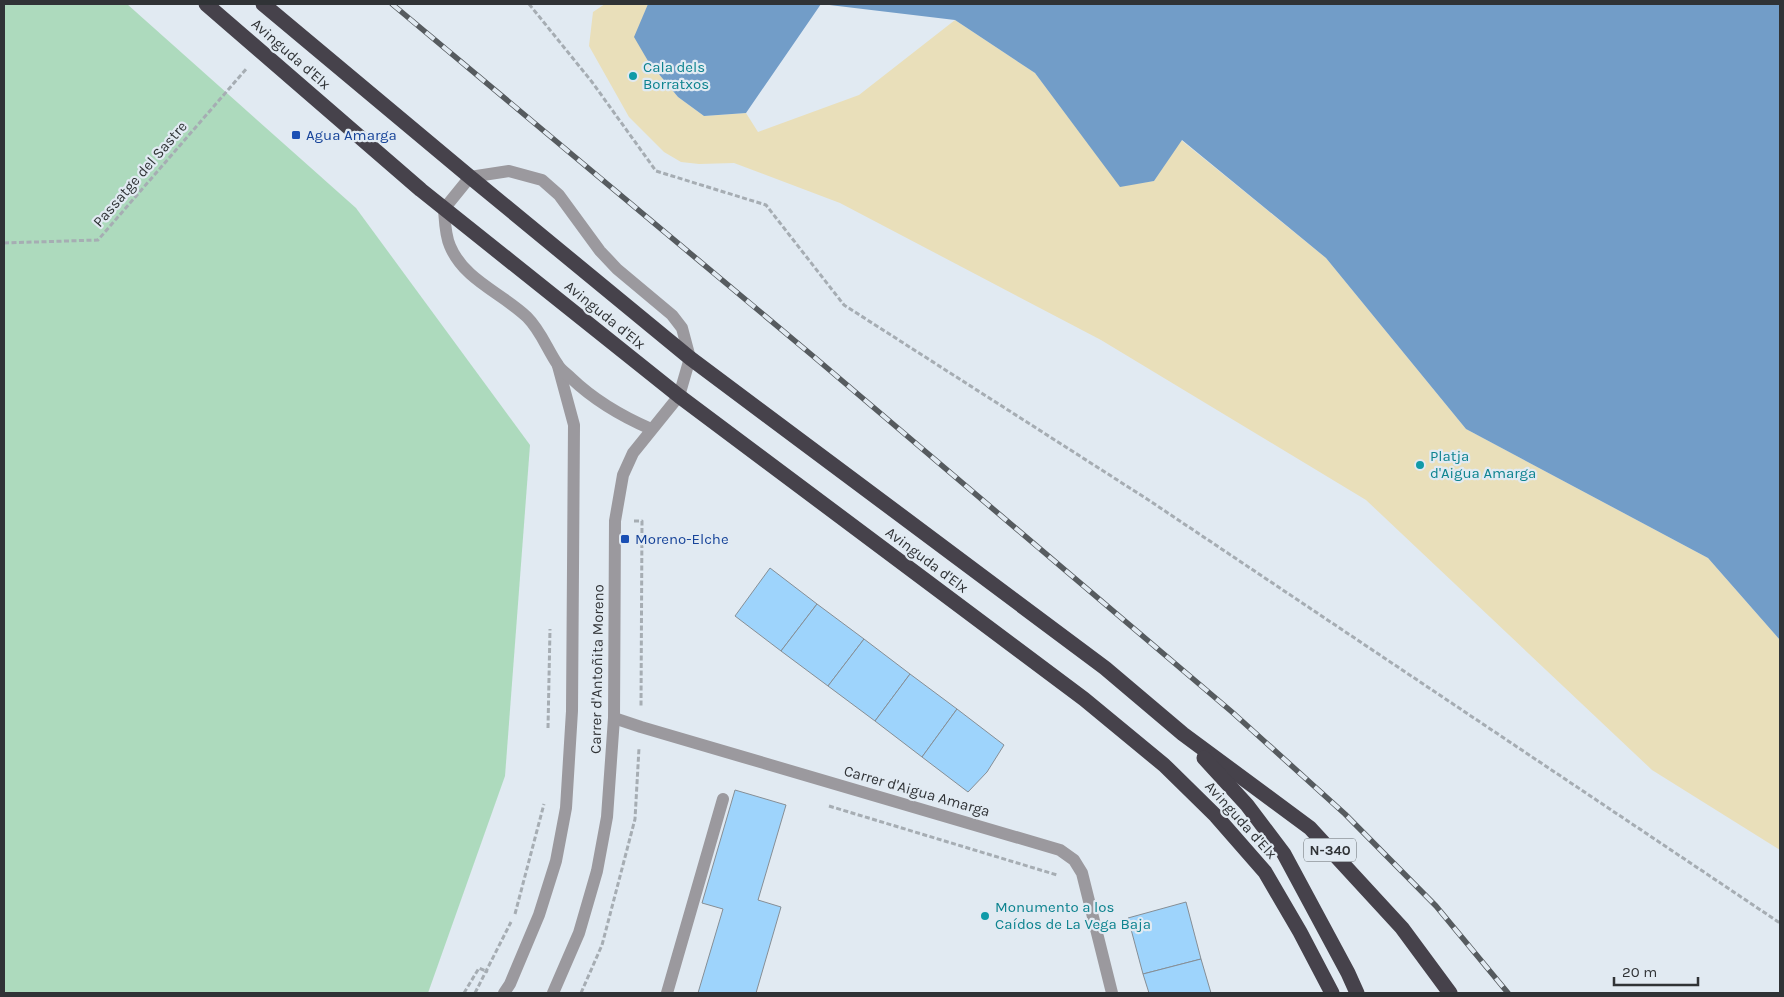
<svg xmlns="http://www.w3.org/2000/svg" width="1784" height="997" viewBox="0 0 1784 997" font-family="Karla,sans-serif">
<rect width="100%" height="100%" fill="#e1eaf2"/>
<!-- green -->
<path fill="#addabd" d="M4,4H127L356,208L530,445L505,776L428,993H4Z"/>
<!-- sand -->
<path fill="#e9dfba" d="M605,4H648L635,37L648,61L678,97L704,116L746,113L758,132L859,95L955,20L1035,73L1120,186L1154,181L1181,140L1326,258L1466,429L1708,558L1780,640V850L1652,770L1366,500L1101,340L840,203L734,163L699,164L681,162L664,152L629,117L589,46L593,12Z"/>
<!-- water -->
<path fill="#729dc8" d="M648,4H1780V640L1708,558L1466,429L1326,258L1182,140L1154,181L1120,187L1035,73L955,20L821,4L746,113L704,116L678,97L648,61L634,37Z"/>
<!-- building -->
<g fill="#9ed4fc" stroke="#868e95">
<path d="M770,568L817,604L781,651L735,616Z"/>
<path d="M817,604L864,639L828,686L781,651Z"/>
<path d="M864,639L910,674L875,721L828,686Z"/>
<path d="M910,674L957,709L922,757L875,721Z"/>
<path d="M957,709L1004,745L987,772L968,792L922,757Z"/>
<path d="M735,790L786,805L758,900L781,907L756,993H698L723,909L702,903Z"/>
<path d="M1186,902L1201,959L1143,974L1128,918Z"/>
<path d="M1201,959L1211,993H1149L1143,974Z"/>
</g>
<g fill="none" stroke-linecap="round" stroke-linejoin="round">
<!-- path -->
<g stroke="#a6adb3" stroke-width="3" stroke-dasharray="5 2.5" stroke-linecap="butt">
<path d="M529,4L592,82L656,171L766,205L844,305L1147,499L1780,923"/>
<path d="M4,243L98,240L247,68"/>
<path d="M634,521H642L641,706"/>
<path d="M548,728L550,629"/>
<path d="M829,806L1057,875"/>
<path d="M515,914L544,804"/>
<path d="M464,993L479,968L488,972"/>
<path d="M475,993L511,922"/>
<path d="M581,993L602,945L635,819L639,748"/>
</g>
<!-- minor -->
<g stroke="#9b999e" stroke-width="12">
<path d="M614,718L641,727L1060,850L1074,860L1082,873L1112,993"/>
<path d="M504,993L510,984L539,915L556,861L566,808L572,711L574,425L558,366"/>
<path d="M553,993L579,933L597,871L607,817L614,718L615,521L623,475L633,453L679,396L690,358L682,328L672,315L617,269L600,251L559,195L542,180L509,171L470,177L444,209C445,221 445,235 450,246C464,280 502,293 527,317C541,331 547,349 558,365C561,370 567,374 571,378C595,401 621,416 651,429"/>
<path d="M667,993L723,799"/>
</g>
<!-- highway -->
<g stroke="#46424b" stroke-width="15">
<path d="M206,4L421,190L679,396L1084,699L1164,765L1216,816L1265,872L1300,932L1332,993"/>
<path d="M263,4L470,177L690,358L1105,668L1183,734L1310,828L1402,928L1450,993"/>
<path d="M1204,758L1247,805L1284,854L1348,973L1357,993"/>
</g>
<defs>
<path id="rail" d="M392,4L813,356L1232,712L1345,814L1436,906L1508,993"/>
</defs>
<!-- rail casing -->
<use href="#rail" stroke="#565b5f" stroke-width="5.5"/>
<!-- rail -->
<use href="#rail" stroke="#e1eaf2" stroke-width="4" stroke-dasharray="11" stroke-linecap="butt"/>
</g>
<!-- markers -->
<g fill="#0f9aa8" stroke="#e1eaf2" stroke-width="2">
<circle cx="633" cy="76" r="5"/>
<circle cx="1420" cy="465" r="5"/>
<circle cx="985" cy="916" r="5"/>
</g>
<g fill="#1a4fb4" stroke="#e1eaf2" stroke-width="2">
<rect x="291" y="130" width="10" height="10" rx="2.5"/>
<rect x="620" y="534" width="10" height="10" rx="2.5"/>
</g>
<g text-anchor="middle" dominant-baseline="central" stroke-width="4.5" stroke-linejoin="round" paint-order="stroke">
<!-- shield labels -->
<rect fill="#e1eaf2" stroke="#656a6e" stroke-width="1" x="1304" y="838.5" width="52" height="23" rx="4"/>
<g font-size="14" font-weight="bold" fill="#303336">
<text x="1330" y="850">N-340</text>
</g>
<!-- street labels -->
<g font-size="15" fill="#303336" stroke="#e1eaf2">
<text transform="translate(291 54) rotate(41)">Avinguda d'Elx</text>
<text transform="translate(140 174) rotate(-49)">Passatge del Sastre</text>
<text transform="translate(605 315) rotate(39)">Avinguda d'Elx</text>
<text transform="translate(927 560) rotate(37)">Avinguda d'Elx</text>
<text transform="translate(597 669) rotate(-89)">Carrer d'Antoñita Moreno</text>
<text transform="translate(917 791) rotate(16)">Carrer d'Aigua Amarga</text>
<text transform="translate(1241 820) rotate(48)">Avinguda d'Elx</text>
</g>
<!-- culture labels -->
<g font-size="15" fill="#0d838f" stroke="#e1eaf2" text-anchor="start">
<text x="643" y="67">Cala dels<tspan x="643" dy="17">Borratxos</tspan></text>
<text x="1430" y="456">Platja<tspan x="1430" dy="17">d'Aigua Amarga</tspan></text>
<text x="995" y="907">Monumento a los<tspan x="995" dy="17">Caídos de La Vega Baja</tspan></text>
</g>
<!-- transit labels -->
<g font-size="15" fill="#164399" stroke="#e1eaf2" text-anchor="start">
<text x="306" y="135">Agua Amarga</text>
<text x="635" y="539">Moreno-Elche</text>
</g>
</g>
<!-- border -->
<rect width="1784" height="997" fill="none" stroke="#303336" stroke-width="10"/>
<!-- scale -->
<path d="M1614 977v8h84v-8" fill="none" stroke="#303336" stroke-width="2.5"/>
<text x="1622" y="977" font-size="15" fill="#303336" stroke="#e1eaf2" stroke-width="4" paint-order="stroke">20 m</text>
</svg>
